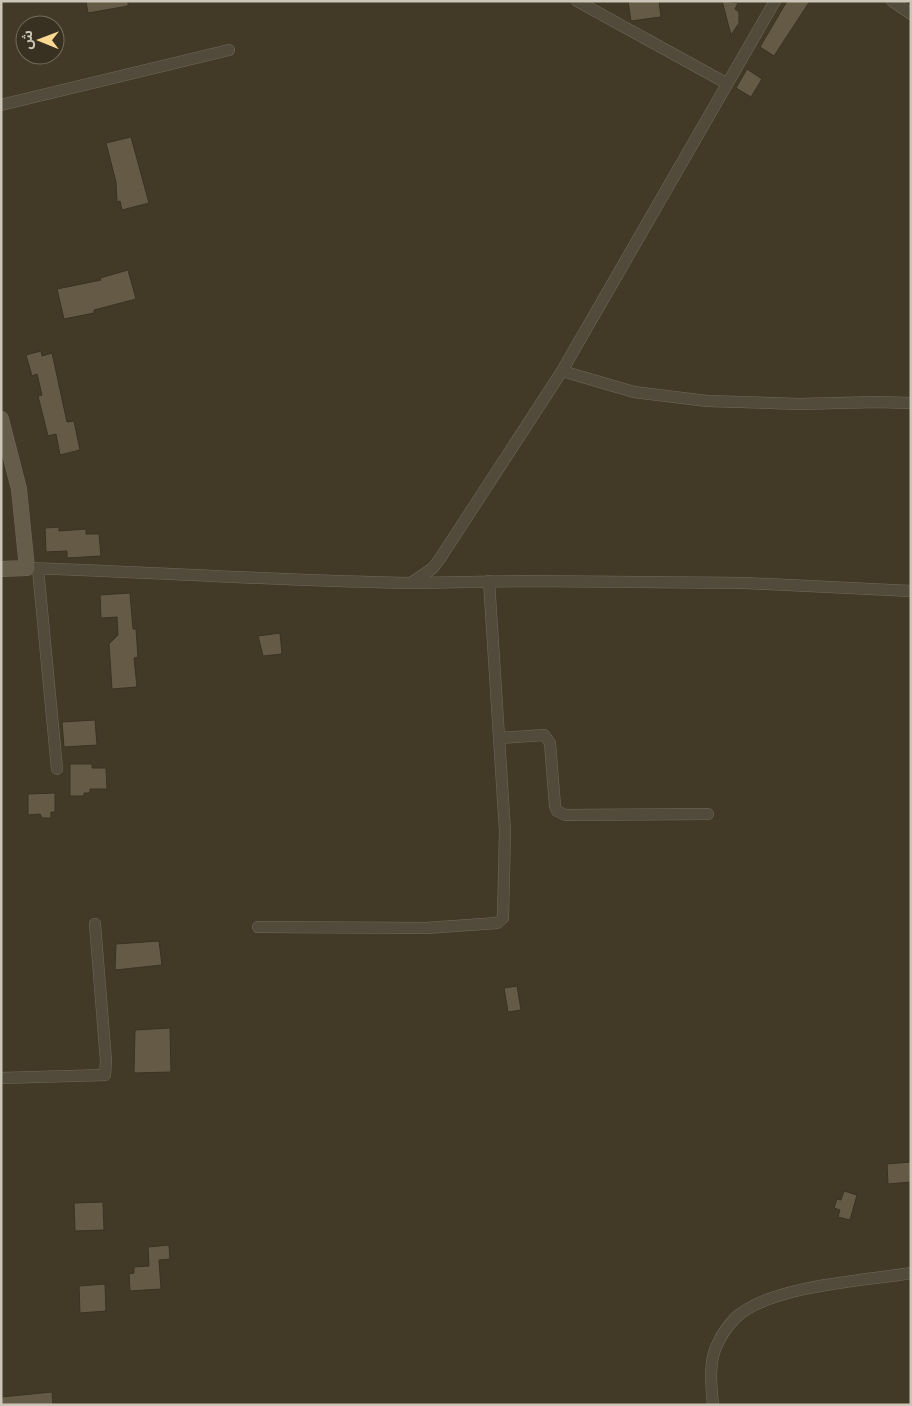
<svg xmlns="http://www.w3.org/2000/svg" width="912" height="1406" viewBox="0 0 912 1406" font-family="'Titillium Web','Noto Sans Arabic',sans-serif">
<rect width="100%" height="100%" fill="#433927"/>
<!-- building -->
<g fill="#645a46" stroke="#3a3222">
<path d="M86,1H128V6L88,13Z"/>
<path d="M628,1H659L661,17L631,21Z"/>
<path d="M722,1L738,3L735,9L739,12V23L731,35Z"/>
<path d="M787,1H810L774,56L760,47Z"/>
<path d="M747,69L762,79L751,97L736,88Z"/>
<path d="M131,137L149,203L122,210L120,201L117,202L116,182L106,143Z"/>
<path d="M128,270L136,299L94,310V313L64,319L57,289L101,280L100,278Z"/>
<path d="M41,351L42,356L52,353L67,422L74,421L80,450L60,455L56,434L48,436L38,396L42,395L37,374L32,376L26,355Z"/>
<path d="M59,527V531L86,529V534H99L101,556L67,558V551L46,552L45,528Z"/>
<path d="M130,593L133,629H136L138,657L134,658L137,687L112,689L109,644L118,635L117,617L101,618L100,595Z"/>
<path d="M280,633L282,654L263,656L258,636Z"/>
<path d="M95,720L97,745L64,747L62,722Z"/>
<path d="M70,764H92V768H106L107,789H90V793H84V796H70Z"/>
<path d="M55,793V812H51V818H42L40,814L28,815V794Z"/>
<path d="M159,941L162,965L115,970L116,944Z"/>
<path d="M517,986L521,1010L508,1012L504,988Z"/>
<path d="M170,1028L171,1072L134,1073L135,1030Z"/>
<path d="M911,1162V1182L888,1184L887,1164Z"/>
<path d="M844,1191L857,1195L850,1220L838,1217L840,1210L834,1208L837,1199L841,1200Z"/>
<path d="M103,1202L104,1230L75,1231L74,1203Z"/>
<path d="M169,1245L170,1259L159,1260L161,1289L130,1291L129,1274L134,1273V1267L149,1266L148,1247Z"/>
<path d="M105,1284L106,1311L80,1313L79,1286Z"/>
<path d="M52,1392L53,1405H1V1397Z"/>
</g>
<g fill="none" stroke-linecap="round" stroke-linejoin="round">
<defs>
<g id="street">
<path d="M577,1L726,83"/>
<path d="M892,1L911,14"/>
<path d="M1,105L229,50"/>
<path d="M562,371L634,392L707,401L799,404L877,402L911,403"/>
<path d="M27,568C155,572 283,581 411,583L433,568L441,557L562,371L775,1"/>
<path d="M38,569L57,769"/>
<path d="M413,583L526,581L745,583L911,591"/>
<path d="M499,738L544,735L550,743L555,806L557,811L565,815L708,814"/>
<path d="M258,927L426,928L497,923L503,918L505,831L489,581"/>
<path d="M1,1078L105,1075L106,1061L95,924"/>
<path d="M713,1405C711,1384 708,1360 719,1341C723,1332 733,1319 740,1314C778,1285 863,1281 911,1273"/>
</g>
<path id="secondary" d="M1,419L19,489L27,568L1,569"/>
</defs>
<!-- street casing -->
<use href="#street" stroke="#706959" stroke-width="12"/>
<!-- secondary casing -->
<use href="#secondary" stroke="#706959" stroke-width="16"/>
<!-- street -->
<use href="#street" stroke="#524b3b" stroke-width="11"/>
<!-- secondary -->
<use href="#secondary" stroke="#655d49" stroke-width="15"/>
</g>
<!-- border -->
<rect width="912" height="1406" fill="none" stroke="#ccc6b8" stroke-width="5"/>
<!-- north arrow -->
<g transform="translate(40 40) rotate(271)"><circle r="24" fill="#383020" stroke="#736c5d"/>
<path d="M0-4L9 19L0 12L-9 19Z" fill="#f9d991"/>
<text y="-8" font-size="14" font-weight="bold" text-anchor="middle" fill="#ccc6b8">ش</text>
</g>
</svg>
